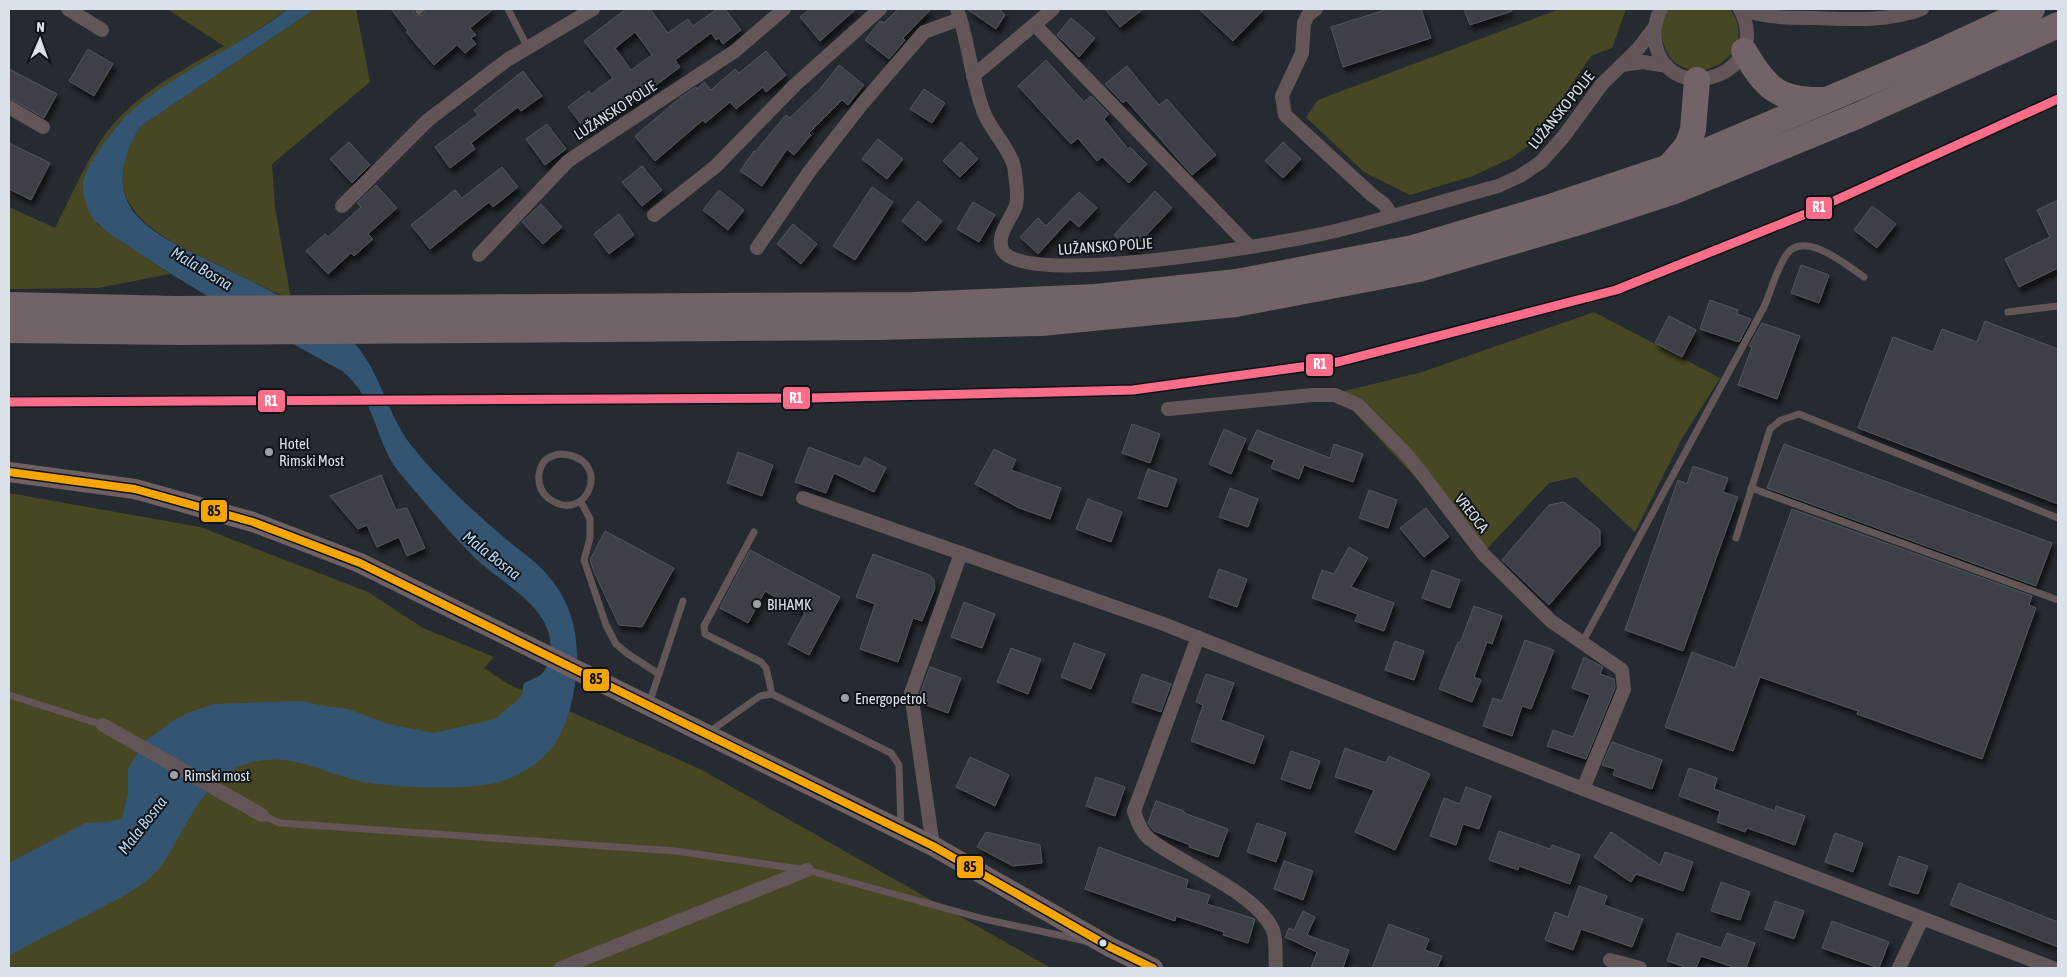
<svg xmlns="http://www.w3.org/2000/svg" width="2067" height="977" viewBox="0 0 2067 977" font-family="'Asap Condensed',sans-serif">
<defs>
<filter id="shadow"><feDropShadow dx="3" dy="5.5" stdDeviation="2.5" flood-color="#0009"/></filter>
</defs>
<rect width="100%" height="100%" fill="#262b31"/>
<!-- green -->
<g fill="#474823">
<path d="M167,9H288L256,31L149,97L120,122L107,138L97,224L170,274L98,288L9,289V207L55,228C70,199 83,168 101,140C131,96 179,72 224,46Z"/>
<path d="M315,9H356L370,82L272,164L275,207L291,300C265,288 238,275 212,262C151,233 91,201 141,126Z"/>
<path d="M1560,9H1626L1612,48L1591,56L1531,144L1511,158L1473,176L1410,195L1364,172L1306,117L1318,100Z"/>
<path d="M1669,9H1730C1766,60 1678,99 1663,42C1660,30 1662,18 1669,9Z"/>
<path d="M1594,312L1720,378L1681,440L1635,532L1576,477L1549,483L1485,551L1336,393L1419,373Z"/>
<path d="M9,493L200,527L368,592L423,628L494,657L484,668L508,684L700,769L1051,968H9Z"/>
</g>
<!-- water -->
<path fill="#345571" d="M288,9H315L141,126C123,153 113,187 136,215C151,232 172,242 191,252C233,273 277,292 317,317C327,323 339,329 348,337C380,366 385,412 411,445C437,478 469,507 500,534C513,546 528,555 540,567C575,601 582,643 574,690C570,714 562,739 544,756C532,768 516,777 499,782C467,791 392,788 359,781C328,774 297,756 265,760C213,765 196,808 173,847C166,858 161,868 151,877C136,890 118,899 101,908C70,924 38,939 9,956V863L85,823L106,822L122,819L128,793V768L145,741L174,720L190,712L213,704L302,701L324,706L348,709L388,724L434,733L495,719L521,697L524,683C543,675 546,674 550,654C557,608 501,584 474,557C447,530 423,500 398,471C374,439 375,396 342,371C272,332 200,295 133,249C117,238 97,228 88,210C85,203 83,192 83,184C85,165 116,125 130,112C177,71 238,48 288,9Z"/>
<!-- building -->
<g fill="#3d4146" stroke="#51565b" fill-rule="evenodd" filter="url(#shadow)">
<path d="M391,9H414V13L418,16L423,15L426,9H493L470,28L476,35L471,38L476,44L465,53L457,45L434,65L406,32L408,31Z"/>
<path d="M626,9H650L668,33L688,19L693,26L717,9H725L741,30L723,44L719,38L716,40L711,33L675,60L680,67L627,107L625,104L587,132L568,107L589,91L591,94L613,78L584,41ZM635,32L652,55L631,70L615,48Z"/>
<path d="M810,9H856L820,41L800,17Z"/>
<path d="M898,9H931L903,38L905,40L889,59L865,40L880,21L884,23Z"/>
<path d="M967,9H999L1005,15L996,29Z"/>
<path d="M1105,9H1143L1120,27Z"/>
<path d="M1199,9H1264L1233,41Z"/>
<path d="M1388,9H1421L1431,38L1343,67L1331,27Z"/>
<path d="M1464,9H1512V11L1470,25Z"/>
<path d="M1071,18L1095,38L1079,57L1057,35Z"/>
<path d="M88,49L113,64L94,96L69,81Z"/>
<path d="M766,51L786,75L766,92L763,87L736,109L730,102L705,123L703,120L655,161L635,136L681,97L696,87L697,89L704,82L711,90L735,69L739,73Z"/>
<path d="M1046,60L1084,102L1091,96L1109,114L1104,119L1128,149L1130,147L1147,164L1129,183L1102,157L1097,161L1078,138L1071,144L1018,86Z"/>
<path d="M839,65L864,85L848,105L842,100L809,133L811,135L794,155L787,149L762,186L740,171L754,151L755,152L786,115L790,118L820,89Z"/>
<path d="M1127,66L1159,105L1167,99L1216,155L1192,175L1126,100L1123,103L1105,84Z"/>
<path d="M9,69L57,94L44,118L9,98Z"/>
<path d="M523,71L542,96L521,111L518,107L471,143L475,149L450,168L435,147L478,115L474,110Z"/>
<path d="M924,89L945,103L932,123L910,109Z"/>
<path d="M547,124L566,149L545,165L526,139Z"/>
<path d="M878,139L903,159L887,179L862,159Z"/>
<path d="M349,142L370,165L352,183L330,159Z"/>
<path d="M961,142L978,159L960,177L943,161Z"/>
<path d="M1283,142L1301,159L1283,178L1265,161Z"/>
<path d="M9,143L50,163L31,200L9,189Z"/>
<path d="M642,166L662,190L642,206L622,182Z"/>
<path d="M502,167L518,187L493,207L489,202L430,249L411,225L455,190L462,198Z"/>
<path d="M376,185L397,208L368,234L373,239L354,256L351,253L328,274L306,251L325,234L328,237L361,207L357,203Z"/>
<path d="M872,187L893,202L855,260L833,246Z"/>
<path d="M719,190L744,210L728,230L703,210Z"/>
<path d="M1155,191L1172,208L1131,251L1114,235Z"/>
<path d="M1079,192L1097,208L1079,227L1070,219L1038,254L1020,237L1038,218L1046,226Z"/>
<path d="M2058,200V268L2019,287L2005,259L2050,237L2037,210Z"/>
<path d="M918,201L942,221L926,241L902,221Z"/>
<path d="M973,202L995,215L979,242L957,229Z"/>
<path d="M541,204L562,227L543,244L522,222Z"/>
<path d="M1872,206L1896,224L1877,248L1854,230Z"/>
<path d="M619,214L634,235L609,254L594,234Z"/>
<path d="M793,224L817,244L801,264L777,244Z"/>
<path d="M1801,265L1829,275L1819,303L1791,293Z"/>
<path d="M1710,300L1738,310L1737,314L1751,319L1739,342L1700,329Z"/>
<path d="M1669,316L1696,330L1682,357L1655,343Z"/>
<path d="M1985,321L2058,349V504L1858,428L1893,337L1933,352L1942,329L1977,342Z"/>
<path d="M1762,323L1800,336L1777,399L1738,385L1752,347L1749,346Z"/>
<path d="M1132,424L1160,434L1150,463L1122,453Z"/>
<path d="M1224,429L1246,439L1231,474L1209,464Z"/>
<path d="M1257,430L1330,458L1334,444L1363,454L1353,482L1304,465L1299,479L1271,468L1274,460L1248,449Z"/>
<path d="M1784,444L2052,543L2036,586L1767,488Z"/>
<path d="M809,447L860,467L865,457L886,468L874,492L834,473L826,493L795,482Z"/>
<path d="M994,449L1016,460L1011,470L1061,488L1050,519L1019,508L975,484Z"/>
<path d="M738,452L773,465L762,496L727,483Z"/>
<path d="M1693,466L1728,478L1723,492L1738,497L1683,651L1625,630L1678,480L1687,484Z"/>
<path d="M1148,469L1177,479L1167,507L1138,498Z"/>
<path d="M381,475L396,510L407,508L425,548L407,556L399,537L377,547L367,525L358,529L330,496Z"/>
<path d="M1230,488L1258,499L1248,527L1219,517Z"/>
<path d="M1369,490L1397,500L1388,528L1359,518Z"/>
<path d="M1088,499L1122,512L1111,542L1076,529Z"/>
<path d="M1564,502L1600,530V545L1549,605L1502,560L1549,505Z"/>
<path d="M1426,508L1449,537L1424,557L1400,528Z"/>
<path d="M1792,509L2032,596L2029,605L2036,608L1982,759L1857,714L1858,711L1760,677L1733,751L1665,727L1692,652L1735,668Z"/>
<path d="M605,531L674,568L642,627L619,625L594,572L590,560Z"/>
<path d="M1349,547L1368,558L1351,587L1394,603L1384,631L1355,621L1358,614L1312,598L1322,570L1334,574Z"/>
<path d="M750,550L840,597L809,655L788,644L805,613L765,591L748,623L720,608Z"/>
<path d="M873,554L930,575L934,580L935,588L922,621L913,618L898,662L860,649L875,604L856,597Z"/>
<path d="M1219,569L1247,579L1237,607L1209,597Z"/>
<path d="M1432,570L1460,580L1450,608L1422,598Z"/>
<path d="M964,602L995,614L982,648L951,637Z"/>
<path d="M1474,606L1502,616L1492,644L1487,642L1474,677L1481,680L1472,702L1439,689L1458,642L1460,643Z"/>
<path d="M1525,640L1554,650L1531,709L1522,706L1512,736L1483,726L1493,698L1502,701Z"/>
<path d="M1395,641L1424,651L1414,680L1385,670Z"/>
<path d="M1074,643L1105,654L1091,689L1061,677Z"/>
<path d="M1011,648L1041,659L1028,694L997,682Z"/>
<path d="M1584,657L1603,667L1600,674L1614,679L1615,688L1586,759L1547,746L1553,730L1573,737L1590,695L1572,688Z"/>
<path d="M930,667L961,678L948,713L921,703L920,694Z"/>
<path d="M1142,674L1171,684L1161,712L1132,702Z"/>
<path d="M1206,674L1234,683L1221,720L1264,736L1254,764L1191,741L1203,705L1196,702Z"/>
<path d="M1612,742L1662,760L1652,789L1613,775L1615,769L1602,765Z"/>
<path d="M1345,748L1386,763L1389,756L1430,774L1395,850L1355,832L1374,790L1335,777Z"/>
<path d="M1291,751L1320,761L1310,789L1281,779Z"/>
<path d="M970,757L1009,775L995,806L956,787Z"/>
<path d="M1689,768L1717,778L1714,789L1775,811L1776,806L1805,816L1795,845L1747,828L1745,832L1717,822L1720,811L1679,796Z"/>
<path d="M1096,777L1125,787L1115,816L1086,806Z"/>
<path d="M1466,787L1491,796L1479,829L1463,824L1456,845L1430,836L1444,798L1460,804Z"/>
<path d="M1156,801L1184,811V813L1228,829L1218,857L1189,847L1190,845L1154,831L1148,823Z"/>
<path d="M1257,823L1286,833L1276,862L1247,852Z"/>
<path d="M1499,831L1550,849L1552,845L1580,855L1570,884L1519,866L1518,870L1489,860Z"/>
<path d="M986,832L1040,845L1042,863L1013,866L977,847Z"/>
<path d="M1611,832L1660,865L1665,852L1693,862L1683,891L1636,874L1631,882L1594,857Z"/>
<path d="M1835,833L1863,843L1853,872L1825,862Z"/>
<path d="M1099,847L1188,880L1186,888L1210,895L1207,904L1255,919L1248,943L1223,935L1224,932L1176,916L1175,921L1085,889Z"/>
<path d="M1899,856L1928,866L1918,894L1889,885Z"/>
<path d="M1284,861L1313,871L1303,900L1274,889Z"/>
<path d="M1721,882L1750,892L1740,920L1711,911Z"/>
<path d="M1959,883L2058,922V947L1950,905Z"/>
<path d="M1579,886L1607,896L1604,905L1643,919L1632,947L1581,929L1573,950L1545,940L1555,912L1568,917Z"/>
<path d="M1775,901L1804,911L1794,939L1765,929Z"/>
<path d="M1303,911L1315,917L1307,935L1349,950L1343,968H1311L1317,952L1285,937L1289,928L1294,930Z"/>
<path d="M1832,921L1889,942L1879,968L1822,948Z"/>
<path d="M1389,924L1429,939L1425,950L1442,956L1437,968H1372Z"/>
<path d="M1677,933L1721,948L1727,933L1755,943L1746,968H1736L1701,956L1696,968H1688L1667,961Z"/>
</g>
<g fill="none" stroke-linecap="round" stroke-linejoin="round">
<!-- lane -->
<g stroke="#625659" stroke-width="7">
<path d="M508,9L528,48"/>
<path d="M419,11L421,9"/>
<path d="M2008,312L2058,306"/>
<path d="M560,454C615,456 588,528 548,498C541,492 538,483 539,474C541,461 548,456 560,454Z"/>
<path d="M1751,488L2058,600"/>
<path d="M581,502L590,519V538L584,560L606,625L616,644L628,654L659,674"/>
<path d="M754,532L704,626L705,634L761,662L766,668L772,694"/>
<path d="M1736,538L1770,429L1781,420L1799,414L2058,518"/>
<path d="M1582,643L1764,307C1771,291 1776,271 1785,257C1802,227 1846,265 1864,277"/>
<path d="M9,695L103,725"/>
<path d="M649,704L683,601"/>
<path d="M709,732L760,696L772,694L891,753L899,765L901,828"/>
<path d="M262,815L280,823L675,851L807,870L984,919L1086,941"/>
</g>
<!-- street -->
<g stroke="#625659" stroke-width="14">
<path d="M68,9L102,30"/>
<path d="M957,9C969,42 971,79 984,113C991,130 1007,146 1013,163C1015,168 1015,176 1016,181C1017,189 1018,201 1015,208C1010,220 995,237 1003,251C1026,289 1290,242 1335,231C1389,218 1443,201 1498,186L1520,176L1541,162L1564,136L1602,84L1638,49L1654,28"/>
<path d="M1316,9L1308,15L1304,23L1302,53L1282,96L1285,115L1373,196C1382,202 1387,205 1391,216"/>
<path d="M1661,9C1655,20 1653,33 1656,46C1672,109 1774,74 1740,9"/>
<path d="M1740,9C1765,18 1790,18 1816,18C1852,19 1887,22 1922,9"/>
<path d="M1035,25L1250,247"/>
<path d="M1622,65L1643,62L1667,66"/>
<path d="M973,76L1053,9"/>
<path d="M9,107L43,127"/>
<path d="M342,206L428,120L507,60L593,9"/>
<path d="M654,215L716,166L795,85L880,9"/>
<path d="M757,248L809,172L862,104L924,32L960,19"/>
<path d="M479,255L568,161L735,51L784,9"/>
<path d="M1168,409L1313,395H1335L1358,405L1409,457L1484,555L1551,621L1622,670L1624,689L1583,789"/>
<path d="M803,498L1161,623L1583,789L2053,968"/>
<path d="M1198,637L1134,811C1137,821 1142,834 1151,840C1183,865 1256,892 1273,930C1277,941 1275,957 1276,968"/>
<path d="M103,725L262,815"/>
<path d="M933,846L911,693L961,553"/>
<path d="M1610,960L1640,968"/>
<path d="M561,968L807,870"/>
<path d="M1899,968L1922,919"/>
</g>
<!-- secondary -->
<path stroke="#6e6063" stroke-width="20" d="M9,472L135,489L253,522L360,563L933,846L1110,947L1153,968"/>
<!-- highway -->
<g stroke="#726368" stroke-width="26">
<path d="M1744,51C1765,87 1778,101 1822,100"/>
<path d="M1670,166L1687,146L1693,130L1697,80"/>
<path d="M9,305L175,309L913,305L1096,297L1237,282L1413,248L1547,208L1669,167L1928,57L2032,9"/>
<path d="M9,330L180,332L876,327L1041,323L1236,304L1419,269L1586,220L1672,192L1857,116L2058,25"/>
</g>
<defs>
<path id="bus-1" d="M9,472L135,489L253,522L360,563L933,846L1110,947L1153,968"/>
</defs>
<!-- bus-1 casing -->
<use href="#bus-1" stroke="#0f1318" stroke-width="11"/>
<!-- bus-1 -->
<use href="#bus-1" stroke="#f7a600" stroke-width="8"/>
<defs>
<path id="rail-1" d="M9,402L810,398L1133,390L1338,362L1616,290L1803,215L2058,99"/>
</defs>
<!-- rail-1 casing -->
<use href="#rail-1" stroke="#0f1318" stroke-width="12"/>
<!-- rail-1 -->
<use href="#rail-1" stroke="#fb6d88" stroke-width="9"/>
</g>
<!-- markers -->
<g fill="#9ca1a8" stroke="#0f1318" stroke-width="2">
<circle cx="269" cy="452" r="5"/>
<circle cx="757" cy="604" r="5"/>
<circle cx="845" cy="698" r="5"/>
<circle cx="174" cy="775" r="5"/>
</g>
<circle fill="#dbe1e8" stroke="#0f1318" stroke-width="2" cx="1103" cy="943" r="4.5"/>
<g text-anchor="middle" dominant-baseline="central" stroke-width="4" stroke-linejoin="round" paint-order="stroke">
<!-- street labels -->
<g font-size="15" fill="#dbe1e8" stroke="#0f1318">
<text transform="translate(615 110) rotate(-33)">LUŽANSKO POLJE</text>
<text transform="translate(1561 110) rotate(-51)">LUŽANSKO POLJE</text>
<text transform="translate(1105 246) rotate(-4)">LUŽANSKO POLJE</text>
<text transform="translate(1472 513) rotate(52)">VREOCA</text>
</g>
<!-- poi labels -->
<g font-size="15" fill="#dbe1e8" stroke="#0f1318" text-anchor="start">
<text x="279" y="443">Hotel<tspan x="279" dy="17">Rimski Most</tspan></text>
<text x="767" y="604">BIHAMK</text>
<text x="855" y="698">Energopetrol</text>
<text x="184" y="775">Rimski most</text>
</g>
<!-- water labels -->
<g font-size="16" font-style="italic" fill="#b3d6f5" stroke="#0f1318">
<text transform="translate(202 268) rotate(31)">Mala Bosna</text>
<text transform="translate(492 555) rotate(38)">Mala Bosna</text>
<text transform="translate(142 825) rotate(-52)">Mala Bosna</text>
</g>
</g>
<g stroke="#0f1318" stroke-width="2">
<rect x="1805" y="196" width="28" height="24" rx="5" fill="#fb6d88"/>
<rect x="1305" y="353" width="29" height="24" rx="5" fill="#fb6d88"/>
<rect x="782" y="386" width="29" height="24" rx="5" fill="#fb6d88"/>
<rect x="257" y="389" width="29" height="24" rx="5" fill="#fb6d88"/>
<rect x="200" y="499" width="28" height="24" rx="5" fill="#f7a600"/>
<rect x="582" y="668" width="28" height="24" rx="5" fill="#f7a600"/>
<rect x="956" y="855" width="28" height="24" rx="5" fill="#f7a600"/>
</g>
<g font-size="14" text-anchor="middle" font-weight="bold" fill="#fff">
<text x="1819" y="212">R1</text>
<text x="1320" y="369">R1</text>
<text x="796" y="403">R1</text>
<text x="271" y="406">R1</text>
</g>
<g font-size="14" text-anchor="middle" font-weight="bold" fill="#111">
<text x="214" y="516">85</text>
<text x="596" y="684">85</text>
<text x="970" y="872">85</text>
</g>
<!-- border -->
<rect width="2067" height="977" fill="none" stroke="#dbe1e8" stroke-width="20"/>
<!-- north arrow -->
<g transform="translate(40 40) rotate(2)" stroke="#0f1318" stroke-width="4" paint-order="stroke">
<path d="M0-4L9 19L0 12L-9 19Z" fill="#dbe1e8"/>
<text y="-8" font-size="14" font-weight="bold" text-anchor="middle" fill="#dbe1e8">N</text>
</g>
</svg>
